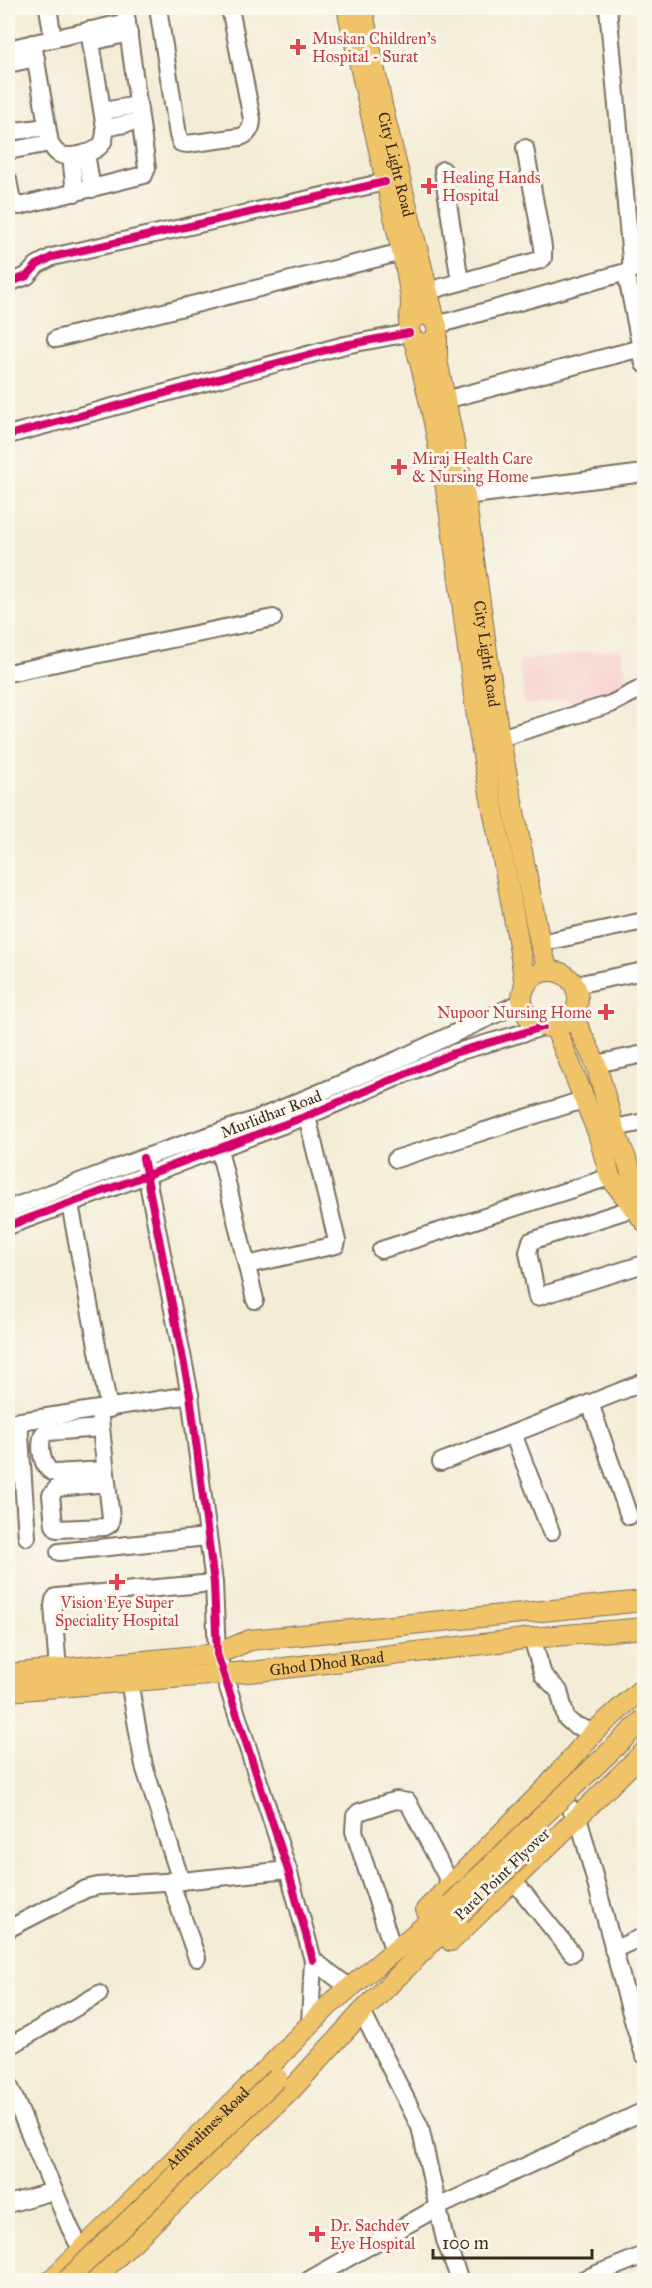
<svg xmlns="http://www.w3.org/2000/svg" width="652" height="2288" viewBox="0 0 652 2288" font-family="'IM FELL Great Primer',serif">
<rect width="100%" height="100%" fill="#fbf7ec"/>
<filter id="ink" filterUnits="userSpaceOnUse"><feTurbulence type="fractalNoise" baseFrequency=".0167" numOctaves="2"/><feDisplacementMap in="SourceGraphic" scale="12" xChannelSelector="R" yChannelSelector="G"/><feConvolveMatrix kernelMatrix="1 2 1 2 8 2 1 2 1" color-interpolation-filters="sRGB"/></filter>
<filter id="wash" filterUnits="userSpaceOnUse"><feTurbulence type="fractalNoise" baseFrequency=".008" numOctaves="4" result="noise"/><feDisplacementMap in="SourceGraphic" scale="24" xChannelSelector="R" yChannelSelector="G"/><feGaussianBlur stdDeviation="1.35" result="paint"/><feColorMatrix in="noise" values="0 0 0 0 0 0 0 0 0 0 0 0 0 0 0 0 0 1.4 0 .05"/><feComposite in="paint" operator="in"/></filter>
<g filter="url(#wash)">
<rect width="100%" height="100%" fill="#f3ecd6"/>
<!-- built -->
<path fill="#f7d0cf" d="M621,648L628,695L525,705L519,661Z"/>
</g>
<g filter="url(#ink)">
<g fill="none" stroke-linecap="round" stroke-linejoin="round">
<defs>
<g id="minor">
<path d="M48,8L53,38"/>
<path d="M158,8L178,135L181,143L187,144L240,137C248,135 252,128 252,119L230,8"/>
<path d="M608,8L632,270"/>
<path d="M91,42L129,33"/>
<path d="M33,43L50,143C52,147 54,151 59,154C69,159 92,154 100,146C105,141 105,134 105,128L89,30"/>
<path d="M8,49L127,22"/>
<path d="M8,64L36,58"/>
<path d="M103,111L138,105"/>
<path d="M105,128L140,121"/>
<path d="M8,132L47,127"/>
<path d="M8,151L50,143"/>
<path d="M86,153L92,189"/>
<path d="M71,156L75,193"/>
<path d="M443,170L460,282"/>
<path d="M8,180L12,201L20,206L144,175L147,168L125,8"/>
<path d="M626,272L644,364"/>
<path d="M8,283L27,276L37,265L52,257L385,182"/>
<path d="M428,291L540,260L543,258V247L525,148"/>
<path d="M437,325L626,272L644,263"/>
<path d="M56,339L402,252"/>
<path d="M445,400L641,348"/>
<path d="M8,435L345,345L409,333"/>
<path d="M465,496L644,473"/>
<path d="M8,673L273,618"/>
<path d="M500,738L611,704L644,687"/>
<path d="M540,943L644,921"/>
<path d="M575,985L644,971"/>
<path d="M596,1064L644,1054"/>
<path d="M614,1128L644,1122"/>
<path d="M219,1149L255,1300"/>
<path d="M143,1158L190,1395L214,1583L217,1654L288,1870L313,1960"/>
<path d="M396,1159L586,1099"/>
<path d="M70,1204L109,1409"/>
<path d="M643,1205L531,1241L528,1252L537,1297L644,1264"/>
<path d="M8,1209L143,1158L257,1119L397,1060L522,1002"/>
<path d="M8,1226L307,1116L454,1053L543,1027"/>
<path d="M381,1250L610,1177"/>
<path d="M247,1265L336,1245L337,1241L307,1116"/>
<path d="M590,1403L629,1516"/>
<path d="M99,1410L111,1518L110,1524L105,1527L57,1529L54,1525L51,1495L57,1488L107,1483"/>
<path d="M19,1421L27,1537"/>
<path d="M8,1423L190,1395"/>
<path d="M101,1428L48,1432L43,1434C39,1446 41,1469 55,1473L105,1470"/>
<path d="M513,1434L551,1532"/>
<path d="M441,1462L644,1382"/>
<path d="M59,1552L207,1537"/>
<path d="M532,1638L543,1675L559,1691L566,1718L574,1725L594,1732"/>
<path d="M58,1670L53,1606L54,1600L56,1597L214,1583"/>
<path d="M129,1681L144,1766L181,1881"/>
<path d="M552,1790L578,1816L632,2017L644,2055"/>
<path d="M170,1881L197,1958"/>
<path d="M514,1881L572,1953"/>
<path d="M8,1929L86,1889L98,1886L181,1881L288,1870"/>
<path d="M392,1946L354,1831L355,1816L359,1812L396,1800L408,1802L451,1885"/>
<path d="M613,1950L644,1936"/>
<path d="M362,2012L420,2127L445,2240L460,2280"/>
<path d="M310,2024L313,1960L350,1988"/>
<path d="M8,2047L99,1994"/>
<path d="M8,2083L70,2228L82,2251L89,2259"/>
<path d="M8,2204L54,2191"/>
<path d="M309,2280L438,2207L644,2111"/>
<path d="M582,2280L644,2255"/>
</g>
<g id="major">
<path d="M347,8L407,274C408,284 411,293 411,303C411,312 408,323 409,331C410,334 411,337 413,340C417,343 422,344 427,343C451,337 429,298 410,323"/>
<path id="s1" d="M362,8L383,110L435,321"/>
<path id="s2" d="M437,334V360L465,496L498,730L540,943L548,971"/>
<path d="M414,340C450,467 460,600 479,731C492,816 514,900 525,986"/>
<circle cx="550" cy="999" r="28"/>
<path d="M573,1016L596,1064L614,1128L644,1205"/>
<path d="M555,1027L598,1133L610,1177L644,1221"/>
<path d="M8,1674L217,1654L250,1640L644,1601"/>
<path id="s3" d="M8,1691L260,1671L532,1638L644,1628"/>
<path d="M426,1910L548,1786L594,1732L644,1687"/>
<path d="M451,1941L644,1752"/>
<path id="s4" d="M51,2280L268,2068L329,2005L451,1904"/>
<path d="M93,2280L291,2090L362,2012L460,1914"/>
</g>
</defs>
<!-- minor casing -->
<use href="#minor" stroke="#7b6e5e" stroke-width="20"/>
<!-- major casing -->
<use href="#major" stroke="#7b6e5e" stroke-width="22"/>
<!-- minor -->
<use href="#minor" stroke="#fff" stroke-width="16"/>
<!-- major -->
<use href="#major" stroke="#f0c369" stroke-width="20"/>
<defs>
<g id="major-bridge">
<path d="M451,1904L644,1719"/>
<path d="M460,1914L523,1854"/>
<path d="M67,2280L277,2078"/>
</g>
</defs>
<!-- major-bridge casing -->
<use href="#major-bridge" stroke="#7b6e5e" stroke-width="22" stroke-linecap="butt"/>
<!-- major-bridge -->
<use href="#major-bridge" stroke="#f0c369" stroke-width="20"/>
<defs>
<g id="cycleway">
<path d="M8,283L27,276L37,265L52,257L385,182"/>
<path d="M8,435L345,345L409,333"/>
<path d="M143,1158L190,1395L214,1583L217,1654L288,1870L313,1960"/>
<path d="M8,1226L307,1116L454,1053L543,1027"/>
</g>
</defs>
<!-- cycleway casing -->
<use href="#cycleway" stroke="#fbf7ec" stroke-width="11"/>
<!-- cycleway -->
<use href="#cycleway" stroke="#d6006c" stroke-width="8"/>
</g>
</g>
<!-- markers -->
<g fill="#e0444e" stroke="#fbf7ec" stroke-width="2">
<path d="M295 38h6v6h6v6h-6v6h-6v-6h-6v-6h6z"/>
<path d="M426 177h6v6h6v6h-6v6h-6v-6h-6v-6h6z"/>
<path d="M396 458h6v6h6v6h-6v6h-6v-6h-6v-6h6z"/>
<path d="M603 1003h6v6h6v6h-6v6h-6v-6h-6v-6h6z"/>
<path d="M114 1573h6v6h6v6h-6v6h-6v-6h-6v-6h6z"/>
<path d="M314 2225h6v6h6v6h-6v6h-6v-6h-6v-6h6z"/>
</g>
<g text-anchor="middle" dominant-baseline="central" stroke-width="6" stroke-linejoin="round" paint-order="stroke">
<!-- health labels -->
<g font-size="16" fill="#be3a42" stroke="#fbf7ec" text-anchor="start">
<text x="312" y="38">Muskan Children's<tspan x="312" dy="18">Hospital - Surat</tspan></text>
<text x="442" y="177">Healing Hands<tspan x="442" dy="18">Hospital</tspan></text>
<text x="412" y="458">Miraj Health Care<tspan x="412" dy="18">&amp; Nursing Home</tspan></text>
<text x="592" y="1012" text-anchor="end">Nupoor Nursing Home</text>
<text x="117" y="1602" text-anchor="middle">Vision Eye Super<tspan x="117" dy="18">Speciality Hospital</tspan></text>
<text x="330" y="2225">Dr. Sachdev<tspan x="330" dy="18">Eye Hospital</tspan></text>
</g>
<!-- street labels -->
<g font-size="16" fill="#3b2a1e" stroke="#fbf7ec">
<text stroke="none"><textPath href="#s1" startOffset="160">City Light Road</textPath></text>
<text stroke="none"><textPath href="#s2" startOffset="324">City Light Road</textPath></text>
<text transform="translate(271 1114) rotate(-21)">Murlidhar Road</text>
<text stroke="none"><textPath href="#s3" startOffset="320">Ghod Dhod Road</textPath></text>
<text transform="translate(502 1874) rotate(-44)">Parel Point Flyover</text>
<text stroke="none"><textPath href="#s4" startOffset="218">Athwalines Road</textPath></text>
</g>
</g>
<!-- margin -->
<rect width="652" height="2288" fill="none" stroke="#fbf7ec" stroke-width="30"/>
<!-- scale -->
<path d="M433 2249v9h159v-9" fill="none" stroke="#3b2a1e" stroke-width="3"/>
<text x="442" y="2249" font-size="18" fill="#3b2a1e" stroke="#fbf7ec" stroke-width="4.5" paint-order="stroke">100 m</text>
</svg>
